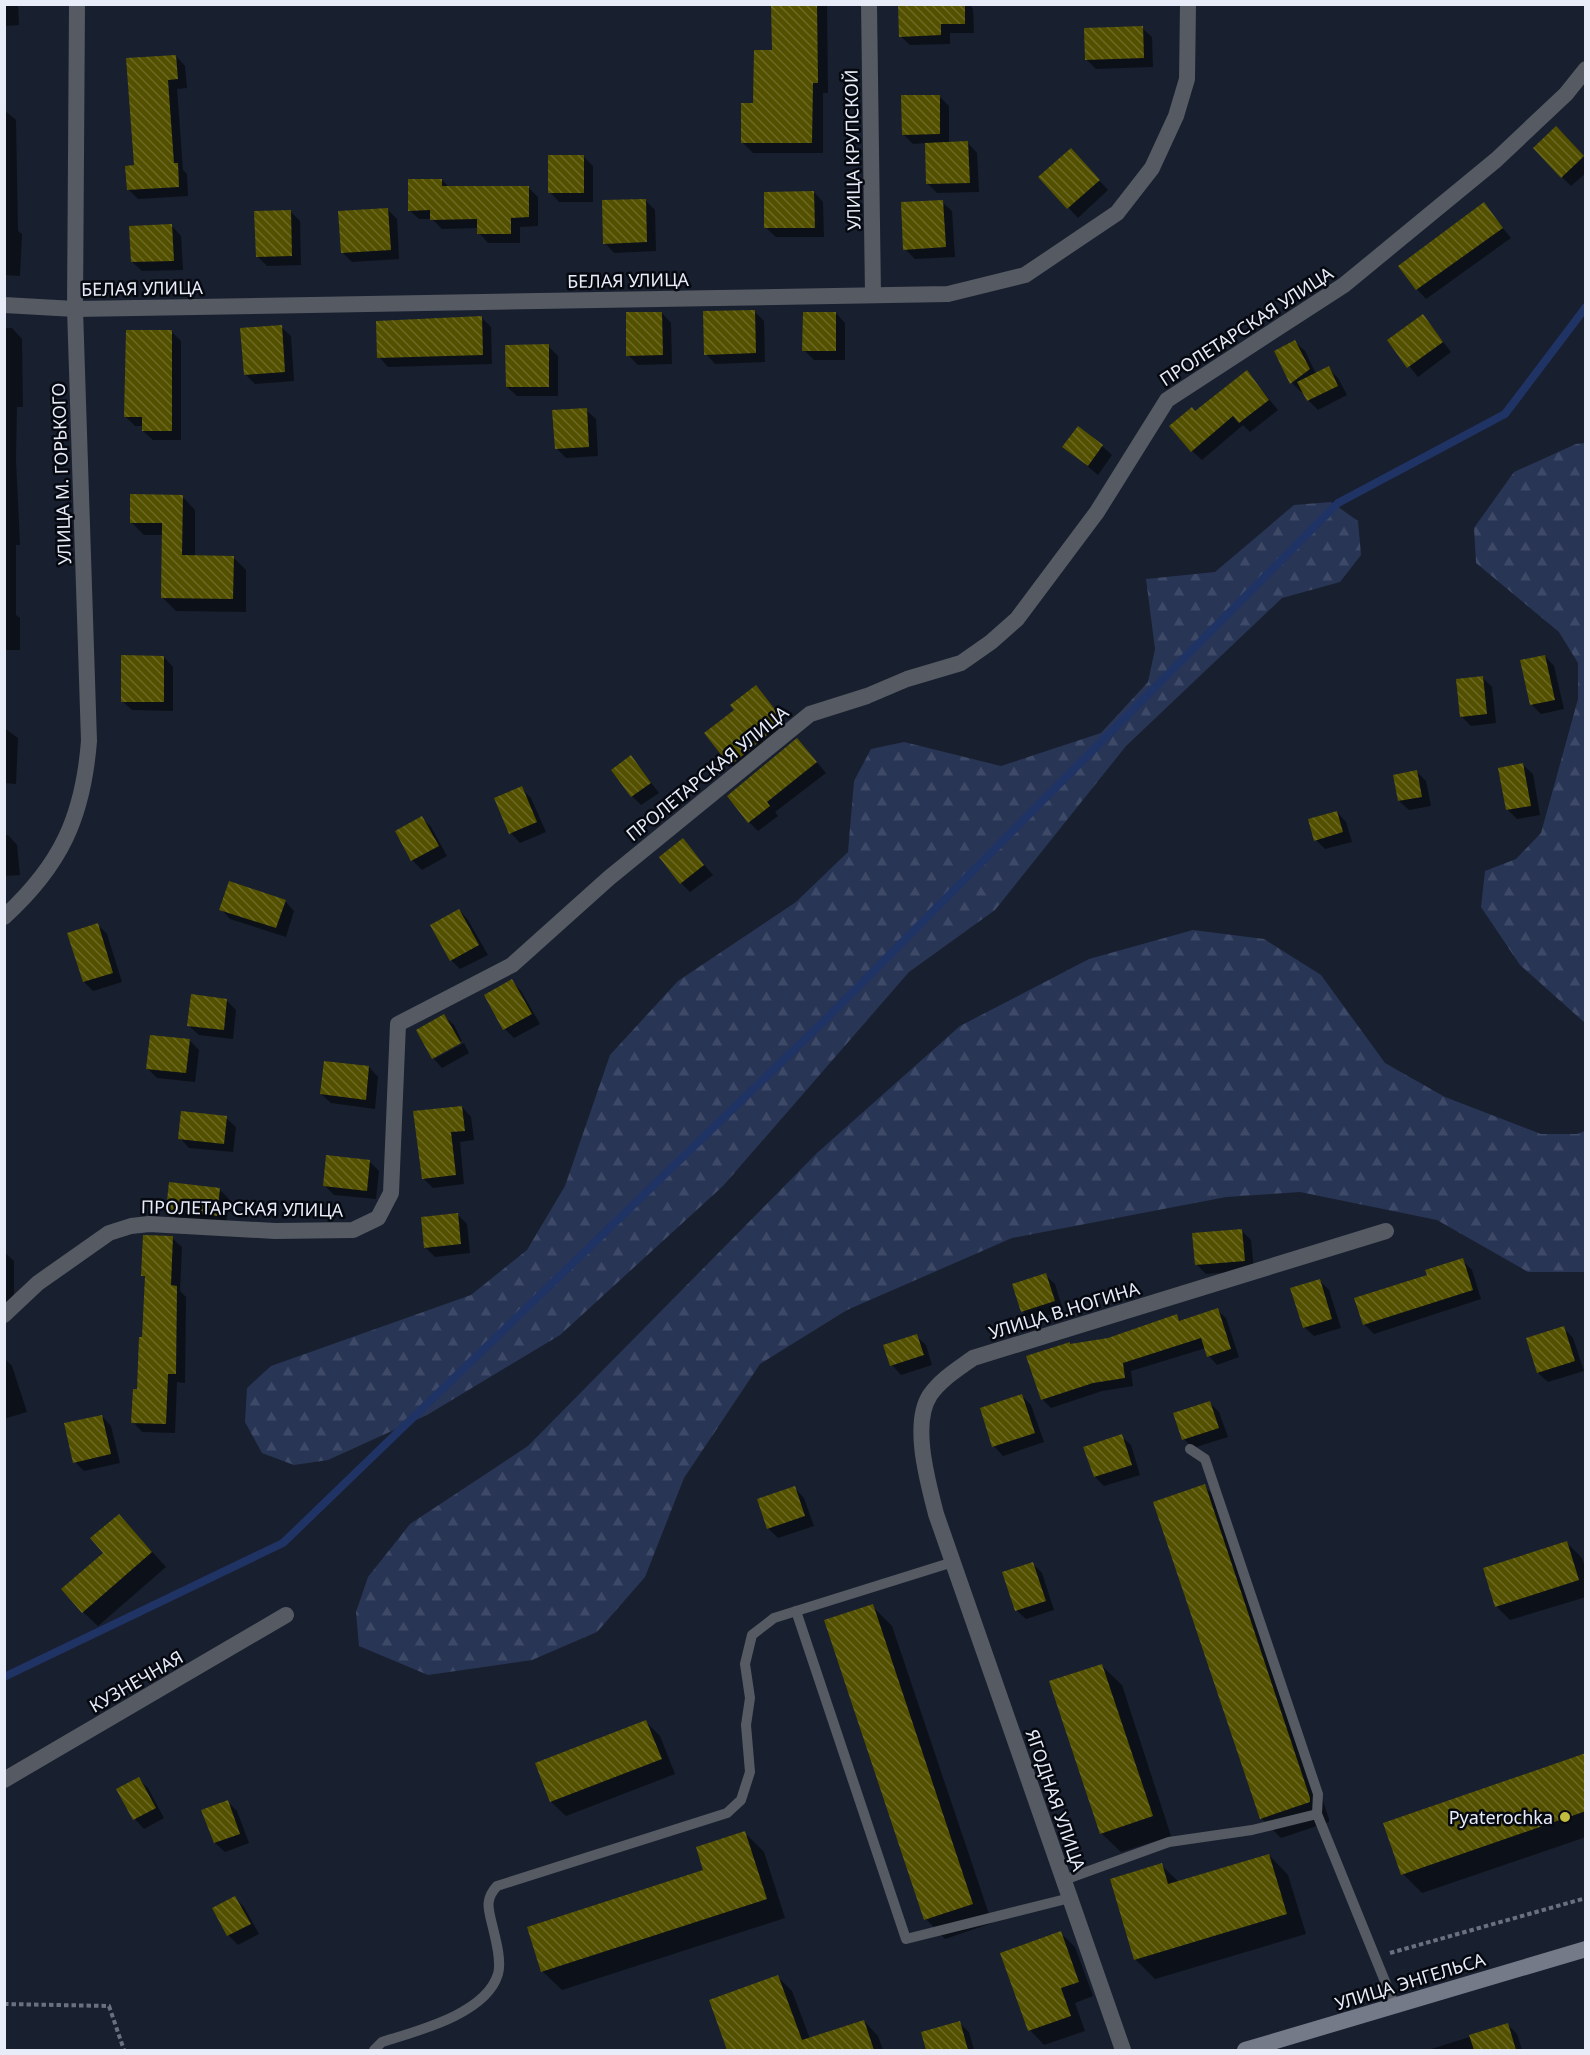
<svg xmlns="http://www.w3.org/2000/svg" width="1590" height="2055" viewBox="0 0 1590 2055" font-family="'Noto Sans',sans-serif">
<defs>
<pattern id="forest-firs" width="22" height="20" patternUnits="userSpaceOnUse" patternTransform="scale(1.5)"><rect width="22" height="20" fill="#283555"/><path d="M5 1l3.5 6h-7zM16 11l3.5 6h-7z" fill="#3d4966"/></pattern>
<pattern id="building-back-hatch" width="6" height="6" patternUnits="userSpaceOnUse" patternTransform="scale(1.5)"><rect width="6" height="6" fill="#535000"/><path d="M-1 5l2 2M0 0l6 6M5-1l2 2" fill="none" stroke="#6c6926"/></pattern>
</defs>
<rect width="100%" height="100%" fill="#181f2f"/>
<!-- forest -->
<g fill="url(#forest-firs)">
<path d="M1585,443H1586L1585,1023L1520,965L1481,907L1485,871L1516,859L1541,833L1578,699V663L1559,632L1476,563L1474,528L1514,472L1576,444Z"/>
<path d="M1331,502L1358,521L1361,555L1340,582L1282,598L1126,746L995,910L909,972L723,1186L560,1335L427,1415L328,1460L294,1465L262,1453L245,1422L247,1388L271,1366L471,1295L527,1250L565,1186L610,1055L678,981L796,902L848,852L854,781L871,749L904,742L1001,766L1101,733L1148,682L1155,649L1146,579L1215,572L1294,505Z"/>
<path d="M1193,930L1264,939L1321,975L1385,1063L1445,1097L1541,1134H1577L1585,1131V1272H1528L1437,1220L1300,1192L1226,1197L1012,1238L847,1310L760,1364L684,1478L645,1577L597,1632L532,1660L428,1675L359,1646L356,1612L368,1577L410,1524L528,1446L817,1153L960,1026L1089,959Z"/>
</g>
<!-- shadow -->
<g fill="#0007">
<path d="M4,4H18L19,25L4,26Z"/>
<path d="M772,4H827L828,93H823V153H753L742,142L773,51Z"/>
<path d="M900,4H969L973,9L974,33H950V44L910,45L900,36Z"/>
<path d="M1142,28L1152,37L1153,67L1096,69L1086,59Z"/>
<path d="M176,56L185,66L187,88L177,89L183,170L187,174L188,196L138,199L128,189Z"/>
<path d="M939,96L949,106V144L968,143L977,153L979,192L937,193L928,184L926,143L913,144L903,134Z"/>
<path d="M4,110L16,120L18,231L22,234L20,276L4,275Z"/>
<path d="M1566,138L1586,159V173L1571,186L1562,177Z"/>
<path d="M583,156L593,166V202H559L550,192Z"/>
<path d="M1080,159L1108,190L1078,218L1040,177Z"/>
<path d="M442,180L450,188L528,187L538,197V226L520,227V243H488L479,233V228L442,229L432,219H419L409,210Z"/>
<path d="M814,192L823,202L824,237H776L766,228Z"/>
<path d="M645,200L655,210L656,251L614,253L605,243Z"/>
<path d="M942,202L952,211L955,257L915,259L905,249Z"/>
<path d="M1483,204L1511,238L1426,299L1417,289Z"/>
<path d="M388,210L397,219L399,259L352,262L342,252Z"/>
<path d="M290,211L300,221L301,265L267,266L257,256Z"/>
<path d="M172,226L181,236L183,270L142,271L132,262Z"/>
<path d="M754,311L764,321L765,362L715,364L706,354Z"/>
<path d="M662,313L671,323L672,364L638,365L628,355Z"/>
<path d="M836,313L845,323V360H814L804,350Z"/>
<path d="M1423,316L1451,352L1418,377L1389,340Z"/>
<path d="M481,317L491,327L492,364L388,367L379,357Z"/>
<path d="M281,327L291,336L294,381L255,384L246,375Z"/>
<path d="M4,328H12L22,339L23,407H17L16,460L20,545H16V615L20,618V650H4Z"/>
<path d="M172,332L181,341V440H153L143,431V426H135L125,416Z"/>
<path d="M1295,342L1305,351L1316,374L1328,368L1338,378L1347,395L1318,410L1308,400L1303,391L1301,392L1292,383L1276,351Z"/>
<path d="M548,346L558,356V396H517L507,387Z"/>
<path d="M1247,372L1278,410L1250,432L1243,425L1202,460L1192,451L1195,412Z"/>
<path d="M586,410L596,419L598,456L566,458L556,448Z"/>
<path d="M1102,446L1112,455L1098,475L1064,447Z"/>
<path d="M182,496L195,510V557H233L246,570V612L176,611L163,598L164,535H144L131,522Z"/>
<path d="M1545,656L1554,666L1564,709L1541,714L1531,704Z"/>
<path d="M164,657L173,667V711L132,710L122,701Z"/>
<path d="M1482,677L1492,687L1496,723L1471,726L1461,716Z"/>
<path d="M756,687L791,730L739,773L731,765L736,711Z"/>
<path d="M4,728L18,738L16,784L4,783Z"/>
<path d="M798,740L826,773L775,812L778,816L758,831L749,822Z"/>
<path d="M631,757L659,793L641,805L632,796Z"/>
<path d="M1523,765L1533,774L1540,815L1517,819L1507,809Z"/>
<path d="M1417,772L1426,781L1431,806L1409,810L1399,801Z"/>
<path d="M521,788L531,798L546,832L520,843L511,833Z"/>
<path d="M1337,812L1346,822L1352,842L1325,849L1316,840Z"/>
<path d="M422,818L431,827L447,856L422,870L412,860Z"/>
<path d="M8,835L17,845L20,875L4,876V836Z"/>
<path d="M683,840L713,875L690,892L681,883Z"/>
<path d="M285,901L294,911L286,937L230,919L221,909Z"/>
<path d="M459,910L468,920L488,955L460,969L451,960Z"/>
<path d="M98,925L107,934L122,982L93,991L84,982Z"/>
<path d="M512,981L521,991L540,1024L514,1038L505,1029Z"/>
<path d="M226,1000L236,1010L233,1039L199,1035L189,1026Z"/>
<path d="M444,1016L454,1025L462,1041L434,1056V1059L433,1058Z"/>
<path d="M189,1040L199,1050L195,1082L157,1078L147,1068Z"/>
<path d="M464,1043L469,1053L442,1068L434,1059Z"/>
<path d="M369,1067L378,1077L375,1109L331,1103L321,1094Z"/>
<path d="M462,1107L471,1117L474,1140L460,1142L464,1184L433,1188L423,1178Z"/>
<path d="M226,1118L236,1127L233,1152L189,1148L180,1138Z"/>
<path d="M370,1162L379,1171L376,1199L334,1195L324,1185Z"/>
<path d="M220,1190L229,1199L226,1225L177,1219L167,1210Z"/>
<path d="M458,1215L467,1224L470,1253L435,1257L425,1247Z"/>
<path d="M1242,1231L1251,1240L1254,1270L1206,1274L1196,1264Z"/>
<path d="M172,1238L182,1247L180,1291L186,1297L185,1383L177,1382L175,1433L142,1432L133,1422L143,1338L146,1278L143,1275Z"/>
<path d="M4,1252L14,1261V1309L4,1314Z"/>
<path d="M1462,1260L1472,1270L1481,1299L1374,1334L1364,1324L1429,1276Z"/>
<path d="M1045,1275L1055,1284L1063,1310L1032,1321L1023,1311Z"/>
<path d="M1319,1280L1329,1290L1341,1328L1314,1336L1304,1327Z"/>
<path d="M1217,1310L1226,1318L1239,1357L1217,1365L1209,1356L1206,1348L1131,1371L1133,1386L1102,1391L1051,1408L1042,1399L1071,1346L1108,1340L1176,1316L1182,1322Z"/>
<path d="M1564,1328L1573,1338L1584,1371L1548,1382L1538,1373Z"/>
<path d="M916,1336L926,1345L932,1365L901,1375L892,1365Z"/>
<path d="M4,1358L12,1366L27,1412L4,1419Z"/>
<path d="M1022,1396L1031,1405L1044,1442L1003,1456L994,1446Z"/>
<path d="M1210,1403L1219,1412L1228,1437L1193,1448L1184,1439Z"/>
<path d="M102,1416L111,1426L120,1463L84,1471L75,1462Z"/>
<path d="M1121,1436L1131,1445L1140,1475L1104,1486L1095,1477Z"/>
<path d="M1204,1486L1224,1506L1329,1819V1822L1281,1838L1261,1818Z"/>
<path d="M795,1488L804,1498L814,1526L778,1538L768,1528Z"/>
<path d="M119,1516L166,1567L98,1626L83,1612Z"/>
<path d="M1567,1543L1582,1558L1586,1570V1597L1510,1620L1496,1606Z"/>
<path d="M1033,1564L1042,1573L1054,1610L1026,1619L1016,1610Z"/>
<path d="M872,1606L892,1626L992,1923L945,1939L926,1919Z"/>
<path d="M1102,1666L1122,1685L1171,1836L1121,1852L1101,1833Z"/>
<path d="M646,1722L660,1736L675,1774L566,1816L551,1802L537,1764Z"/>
<path d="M1586,1755V1837L1422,1893L1403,1874Z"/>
<path d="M138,1779L148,1788L164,1818L144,1829L135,1819L118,1790Z"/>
<path d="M228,1802L237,1811L249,1843L225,1852L215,1843Z"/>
<path d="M745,1833L764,1852L785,1918L562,1990L542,1971L705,1871Z"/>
<path d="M1269,1855L1288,1875L1306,1934L1155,1979L1136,1960L1112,1880L1161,1865L1179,1882Z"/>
<path d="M235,1898L244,1907L259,1934L238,1945L229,1936L214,1909Z"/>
<path d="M1060,1932L1075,1947L1093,1996L1075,2003L1085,2031L1044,2045L1030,2030L1002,1954Z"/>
<path d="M778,1977L792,1991L810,2039L864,2021L878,2036L883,2050H729L711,2000Z"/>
<path d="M959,2023L969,2032L974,2050H928L923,2033Z"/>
<path d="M1508,2025L1517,2034L1522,2050H1428Z"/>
</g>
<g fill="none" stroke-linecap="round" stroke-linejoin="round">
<!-- stream -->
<path stroke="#203365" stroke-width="8" d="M4,1677L283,1543L830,1015L1338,503L1505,414L1586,307"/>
</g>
<!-- building -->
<g fill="url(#building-back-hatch)">
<path d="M771,4H817L818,83H813L812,143H741V103H753L754,50H772Z"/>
<path d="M898,4H965V24H941V35L899,37Z"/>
<path d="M1143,26L1144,58L1085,60L1084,28Z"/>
<path d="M176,55L178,79L168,80L174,163H178L179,187L127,190L125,166L134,165L126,58Z"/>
<path d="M901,95H940V134L902,135Z"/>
<path d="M1556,126L1584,156L1561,178L1533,148Z"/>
<path d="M968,141L970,183L926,184L925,143Z"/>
<path d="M1071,148L1100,180L1067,209L1038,177Z"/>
<rect x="548" y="155" width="36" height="38"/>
<path d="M408,179H442V186H529V217L511,218V234H477V219L430,220V210L408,211Z"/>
<path d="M814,191L815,228H764V192Z"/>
<path d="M646,199L647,242L603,244L602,200Z"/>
<path d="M943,200L946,247L903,250L901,202Z"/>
<path d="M1484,202L1503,228L1416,290L1398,266Z"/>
<path d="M388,208L391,250L341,253L338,211Z"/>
<path d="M291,210L292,256L256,257L254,211Z"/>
<path d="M172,224L174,261L131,262L129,226Z"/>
<path d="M755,310L756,353L704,355L703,311Z"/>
<path d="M626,312H662L663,355L626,356Z"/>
<path d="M803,312H836V351H802Z"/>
<path d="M1423,314L1443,342L1407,368L1387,340Z"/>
<path d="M482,316L483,355L377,358L376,321Z"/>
<path d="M282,325L285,372L244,375L240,328Z"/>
<path d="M126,330H172V431H142V417H124Z"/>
<path d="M1295,340L1310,369L1290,384L1274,351Z"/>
<path d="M549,344V387H506L505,345Z"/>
<path d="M1329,366L1338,386L1307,401L1297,382Z"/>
<path d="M1247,370L1269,400L1239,423L1233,416L1191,452L1169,426L1192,407L1195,411Z"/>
<path d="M587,408L589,447L555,449L552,410Z"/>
<path d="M1078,426L1103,445L1088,466L1062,447Z"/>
<path d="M130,494L183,495L182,555L234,556L233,599L161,598L162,523H130Z"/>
<path d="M121,655L164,656V702H121Z"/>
<path d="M1545,655L1555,700L1530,705L1520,660Z"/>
<path d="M1483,676L1487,714L1460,717L1456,679Z"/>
<path d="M756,685L784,721L730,766L704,733L734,710L730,705Z"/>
<path d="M797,738L817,762L767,802L770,806L748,823L727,796Z"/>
<path d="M631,755L651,783L631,797L611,770Z"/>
<path d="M1523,763L1531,806L1506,810L1498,768Z"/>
<path d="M1417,770L1422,797L1398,801L1393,775Z"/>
<path d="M522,786L537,822L509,834L494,798Z"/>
<path d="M1337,811L1343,832L1314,841L1308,819Z"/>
<path d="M422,816L439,846L411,861L395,831Z"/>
<path d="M683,838L704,865L680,884L659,857Z"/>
<path d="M229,881L286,900L276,928L219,910Z"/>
<path d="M459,909L479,945L450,961L430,925Z"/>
<path d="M98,923L113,973L83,982L67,933Z"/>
<path d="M512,979L532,1014L503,1030L484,995Z"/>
<path d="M191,994L227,999L224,1030L187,1026Z"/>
<path d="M444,1014L461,1043L432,1059L416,1030Z"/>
<path d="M150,1035L190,1039L186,1073L146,1069Z"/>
<path d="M324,1061L369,1066L366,1100L320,1094Z"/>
<path d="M462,1106L465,1131L451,1132L456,1175L422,1179L413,1111Z"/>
<path d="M181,1111L227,1116L224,1144L178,1139Z"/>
<path d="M326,1155L370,1160L367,1191L323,1186Z"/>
<path d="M169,1182L220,1188L217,1216L166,1210Z"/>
<path d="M458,1213L461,1244L424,1248L421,1217Z"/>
<path d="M1242,1229L1245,1261L1195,1265L1192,1233Z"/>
<path d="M143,1235L173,1236L171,1285L177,1286L176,1374H168L166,1424L131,1423L133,1389H137L139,1337H142L145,1276H141Z"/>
<path d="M1463,1258L1473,1290L1363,1325L1354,1298L1427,1275L1425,1270Z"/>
<path d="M1046,1273L1055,1301L1021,1312L1012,1284Z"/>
<path d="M1320,1279L1332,1319L1303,1328L1290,1288Z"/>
<path d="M1218,1308L1231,1349L1207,1357L1201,1338L1123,1363L1125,1378L1093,1383L1041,1400L1026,1356L1070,1342V1344L1108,1338L1177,1314L1179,1321Z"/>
<path d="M1564,1326L1575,1361L1537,1373L1526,1338Z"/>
<path d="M917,1334L924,1355L890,1366L883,1345Z"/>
<path d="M1022,1394L1035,1433L992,1447L980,1408Z"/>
<path d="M1210,1401L1219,1428L1182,1440L1173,1413Z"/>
<path d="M102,1415L111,1454L73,1463L64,1423Z"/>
<path d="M1122,1434L1132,1465L1094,1477L1083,1447Z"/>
<path d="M1205,1484L1310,1798V1802L1260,1819L1153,1502Z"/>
<path d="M795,1486L805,1516L767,1529L757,1499Z"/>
<path d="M119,1514L152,1552L82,1613L61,1589L103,1553L90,1538Z"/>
<path d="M1567,1541L1579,1580L1495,1607L1483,1568Z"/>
<path d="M1033,1562L1046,1601L1015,1611L1002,1572Z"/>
<path d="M873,1604L973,1904L924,1920L824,1620Z"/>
<path d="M1102,1664L1153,1816L1100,1834L1049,1681Z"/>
<path d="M646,1720L662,1759L550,1802L535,1763Z"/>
<path d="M1586,1753V1811L1401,1875L1383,1823Z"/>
<path d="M139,1777L156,1808L133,1820L116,1789Z"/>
<path d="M228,1800L240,1834L214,1843L201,1810Z"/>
<path d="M745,1831L767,1899L541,1972L527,1927L703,1870L696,1847Z"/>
<path d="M1269,1854L1287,1914L1134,1960L1110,1879L1162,1863L1168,1884Z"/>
<path d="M235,1896L251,1924L227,1936L212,1908Z"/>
<path d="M1061,1931L1079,1982L1061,1988L1071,2016L1028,2031L1000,1953Z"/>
<path d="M778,1975L802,2040L864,2020L874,2050H727L709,2000Z"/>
<path d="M960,2021L968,2050H926L921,2032Z"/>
<path d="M1508,2023L1516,2050H1474L1469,2035Z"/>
</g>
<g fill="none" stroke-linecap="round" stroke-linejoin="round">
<!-- path -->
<g stroke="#6a707f" stroke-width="4" stroke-dasharray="4.5 3" stroke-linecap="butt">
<path d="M1390,1953L1586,1898"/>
<path d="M4,2004L109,2006L124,2050"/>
</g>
<!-- service -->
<g stroke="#565a62" stroke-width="10">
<path d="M1190,1449L1205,1459L1318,1794L1317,1814"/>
<path d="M796,1611L906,1939L1070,1898"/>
<path d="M1064,1880L1169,1842L1252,1830L1317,1814L1395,2006"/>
<path d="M374,2050L382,2042C417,2031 486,2014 498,1974C502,1960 495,1937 492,1924C488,1908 485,1899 497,1886L727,1813L741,1800L750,1772L746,1725L750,1698L745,1664L752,1635L774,1618L953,1562"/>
</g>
<!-- minor -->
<g stroke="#565a62" stroke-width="16">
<path d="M869,4L873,295"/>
<path d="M4,305L75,309L948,294L1025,275L1117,213L1152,168L1176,116L1187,79L1188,4"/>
<path d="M4,917C61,865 83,817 89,741L75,309L77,4"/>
<path d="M4,1315L38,1283L109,1233L131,1226L149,1224L275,1231L353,1230L378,1218L391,1193L398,1024L512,965L609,878L810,714L867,696L907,679L961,663L991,642L1017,619L1097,512L1167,400L1344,285L1496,160L1566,94L1586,69"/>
<path d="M4,1780L286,1615"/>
<path d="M1123,2050L936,1514C928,1482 911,1424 930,1395C941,1379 958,1369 973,1358L1386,1231"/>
</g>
<!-- secondary -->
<path stroke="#747a88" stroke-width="16" d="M1245,2050L1586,1949"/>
</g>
<!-- markers -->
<circle fill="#c3bd3f" stroke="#060910" stroke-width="2" cx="1565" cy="1817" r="6"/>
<g text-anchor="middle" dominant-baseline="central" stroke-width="5" stroke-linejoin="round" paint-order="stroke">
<!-- street labels -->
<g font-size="18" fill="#e7ecf8" stroke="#060910">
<text transform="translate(852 150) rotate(-91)">УЛИЦА КРУПСКОЙ</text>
<text transform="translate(628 280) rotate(-1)">БЕЛАЯ УЛИЦА</text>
<text transform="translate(142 288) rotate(-1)">БЕЛАЯ УЛИЦА</text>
<text transform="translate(1246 326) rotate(-33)">ПРОЛЕТАРСКАЯ УЛИЦА</text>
<text transform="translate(61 474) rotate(-92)">УЛИЦА М. ГОРЬКОГО</text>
<text transform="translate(707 773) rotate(-39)">ПРОЛЕТАРСКАЯ УЛИЦА</text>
<text transform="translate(242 1208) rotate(1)">ПРОЛЕТАРСКАЯ УЛИЦА</text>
<text transform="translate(1064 1310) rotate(-17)">УЛИЦА В.НОГИНА</text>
<text transform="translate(136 1681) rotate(-30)">КУЗНЕЧНАЯ</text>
<text transform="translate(1056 1800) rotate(71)">ЯГОДНАЯ УЛИЦА</text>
<text transform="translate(1410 1981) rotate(-17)">УЛИЦА ЭНГЕЛЬСА</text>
</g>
<!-- poi labels -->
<g font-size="18" fill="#e7ecf8" stroke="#060910" text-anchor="end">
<text x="1553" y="1817">Pyaterochka</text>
</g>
</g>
<!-- border -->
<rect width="1590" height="2055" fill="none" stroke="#e7ecf8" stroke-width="12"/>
</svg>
